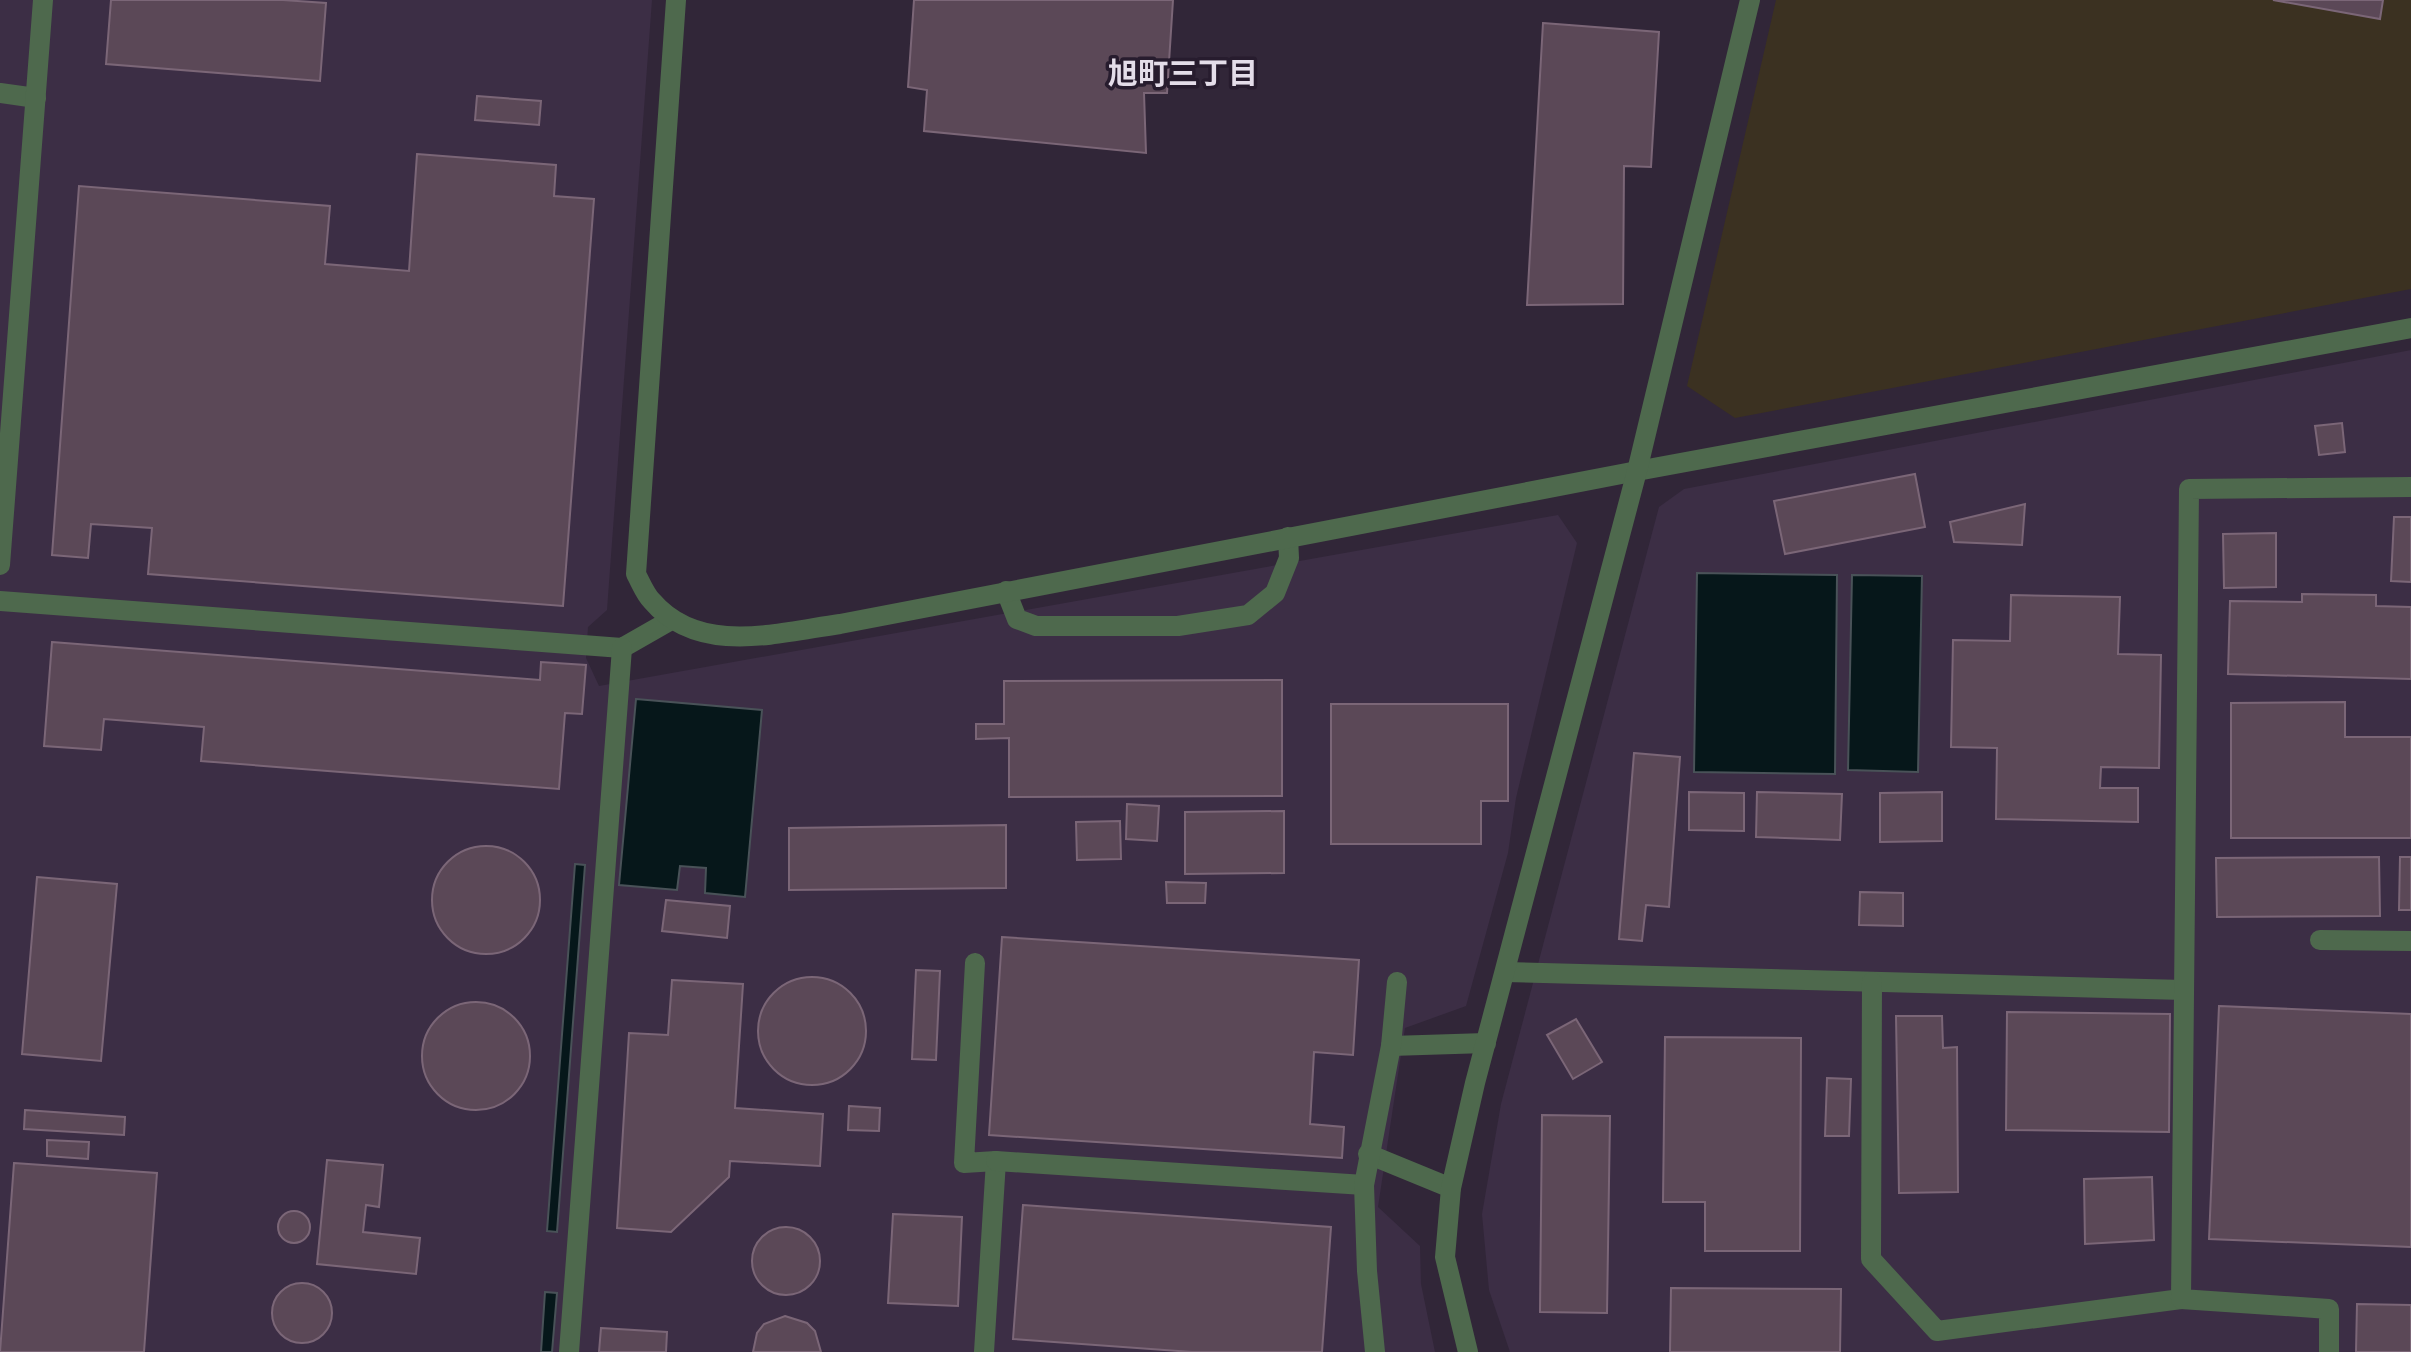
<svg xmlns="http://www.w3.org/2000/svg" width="2411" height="1352" viewBox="0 0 2411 1352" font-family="'Sofia Sans Condensed','Noto Sans JP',sans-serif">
<rect width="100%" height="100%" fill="#312638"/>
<!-- commercial -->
<path fill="#3b3121" d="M1776,0H2411V289L1735,418L1687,386Z"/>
<!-- built -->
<g fill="#3c2e45">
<path d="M0,0H652L607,610L588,627L586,658L599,686L1558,515L1577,543L1516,798L1508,853L1466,1006L1405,1028L1378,1207L1420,1246L1421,1284L1435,1352H0Z"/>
<path d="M2411,350V1352H1510L1489,1290L1482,1214L1501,1104L1659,507L1684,489Z"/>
</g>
<!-- water -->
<g fill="#06171a" stroke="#495258" stroke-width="2">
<path d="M1697,573L1837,575L1835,774L1694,772Z"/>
<path d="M1852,575L1922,576L1918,772L1848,770Z"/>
<path d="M636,699L762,710L745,897L705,893L706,868L680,866L677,890L619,885Z"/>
<path d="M575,864L585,865L557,1232L547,1231Z"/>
<path d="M545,1292L557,1293L552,1352H541Z"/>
</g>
<!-- building -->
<g fill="#5b4857" stroke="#7b6677" stroke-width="2">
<path d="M111,0H283L326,3L320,81L106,64Z"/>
<path d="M914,0H1173L1167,93H1144L1146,153L924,131L927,90L908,87Z"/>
<path d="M2273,0H2383L2380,19Z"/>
<path d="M1543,23L1659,32L1651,167L1624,166L1623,304L1527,305Z"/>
<path d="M477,96L541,101L539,125L475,120Z"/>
<path d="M417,154L556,165L554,196L594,199L563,606L148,574L152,528L91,524L88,558L52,555L79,186L330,206L325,264L409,271Z"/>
<path d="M2342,423L2345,452L2319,455L2315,426Z"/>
<path d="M1915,474L1925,527L1785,554L1774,501Z"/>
<path d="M2025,504L2022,545L1954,542L1950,522Z"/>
<path d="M2394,517H2411V582L2391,581Z"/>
<path d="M2276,533V587L2224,588L2223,534Z"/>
<path d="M2302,594L2376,595V606L2411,607V679L2228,674L2230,601L2302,602Z"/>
<path d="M2011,595L2120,597L2118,654L2161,655L2159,768L2101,767L2100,788H2138V822L1996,819L1997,748L1951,747L1953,640L2010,641Z"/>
<path d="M52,642L540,680L541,662L586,665L582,714L565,713L559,789L201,761L204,727L104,719L101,750L44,746Z"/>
<path d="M1282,680V796L1009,797V738L976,739V724H1004V681Z"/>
<path d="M2345,702V737H2411V838H2231V703Z"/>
<path d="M1331,704H1508V801H1481V844H1331Z"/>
<path d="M1634,753L1680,757L1669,907L1646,905L1642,941L1619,939Z"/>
<path d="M1689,792L1744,793V831L1689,830Z"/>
<path d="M1757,792L1842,794L1840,840L1756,837Z"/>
<path d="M1942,792V841L1880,842V793Z"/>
<path d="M1127,804L1159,806L1157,841L1126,839Z"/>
<path d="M1284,811V873L1185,874V812Z"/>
<path d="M1120,821L1121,859L1077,860L1076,822Z"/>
<path d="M1006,825V888L789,890V828Z"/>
<circle cx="486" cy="900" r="54"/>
<path d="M2379,857L2380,916L2217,917L2216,858Z"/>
<path d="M2400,857H2411V910H2399Z"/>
<path d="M37,877L117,884L101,1061L22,1054Z"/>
<path d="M1166,882L1206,883L1205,903H1167Z"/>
<path d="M1860,892L1903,893V926L1859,925Z"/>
<path d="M666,900L730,906L727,938L662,931Z"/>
<path d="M1002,937L1359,960L1353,1055L1314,1052L1310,1124L1344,1127L1342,1158L989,1135Z"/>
<path d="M916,970L940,971L936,1060L912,1059Z"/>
<circle cx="812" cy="1031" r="54"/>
<path d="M672,980L743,984L735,1108L823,1114L820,1166L730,1161L729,1177L671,1232L617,1228L629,1033L668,1035Z"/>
<circle cx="476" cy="1056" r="54"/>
<path d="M2219,1006L2411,1014V1247L2209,1239Z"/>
<path d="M2007,1012L2170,1014L2169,1132L2006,1130Z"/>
<path d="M1896,1016H1942L1943,1048L1957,1047L1958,1192L1899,1193Z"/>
<path d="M1576,1019L1602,1062L1573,1079L1547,1035Z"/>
<path d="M1665,1037L1801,1038L1800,1251H1705V1202H1663Z"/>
<path d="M1827,1078L1851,1079L1849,1136H1825Z"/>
<path d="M849,1106L880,1108L879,1131L848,1130Z"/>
<path d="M25,1110L125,1117L124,1135L24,1129Z"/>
<path d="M1542,1115L1610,1116L1607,1313L1540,1312Z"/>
<path d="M47,1140L89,1142L88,1159L47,1156Z"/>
<path d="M327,1160L383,1165L379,1207L366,1205L363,1232L420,1238L416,1274L317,1264Z"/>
<path d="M14,1163L157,1173L144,1352H0Z"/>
<path d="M2152,1177L2154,1240L2085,1244L2084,1179Z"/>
<path d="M1023,1205L1331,1227L1322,1352H1192L1013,1339Z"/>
<circle cx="294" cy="1227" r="16"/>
<path d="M893,1214L962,1217L958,1306L888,1303Z"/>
<circle cx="786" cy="1261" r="34"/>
<circle cx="302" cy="1313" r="30"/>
<path d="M1671,1288L1841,1289L1840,1352H1670Z"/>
<path d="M2357,1304L2411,1305V1352H2356Z"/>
<path d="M785,1316L807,1323L815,1331L821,1352H753L757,1333L764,1324Z"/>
<path d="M601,1328L667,1332L666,1352H599Z"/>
</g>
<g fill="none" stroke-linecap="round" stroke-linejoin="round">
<!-- service -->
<g stroke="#4e694d" stroke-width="20">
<path d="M0,93L36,98"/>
<path d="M0,565L43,0"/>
<path d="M1006,591L1017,619L1036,626H1178L1248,615L1275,593L1289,558L1288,537"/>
<path d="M0,601L622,648L671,620"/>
<path d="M2320,940L2411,941"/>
<path d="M975,963L964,1163L996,1161L984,1352"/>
<path d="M1505,972L2184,990"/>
<path d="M1872,982L1871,1259L1937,1331L2181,1299"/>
<path d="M1391,1046L1486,1043"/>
<path d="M1368,1154L1451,1188"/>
<path d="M996,1161L1364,1185"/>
<path d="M569,1352L622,648"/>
<path d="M1375,1352L1367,1271L1364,1185L1391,1046L1397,982"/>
<path d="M2329,1352V1309L2181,1299L2189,489L2411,487"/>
</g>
<!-- tertiary -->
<g stroke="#4e694d" stroke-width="20">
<path d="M676,0L636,574C641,583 645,594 652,601C699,656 777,633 840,624L1637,471L2411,328"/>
<path d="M1468,1352L1445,1257L1451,1188L1475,1083L1637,471L1750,0"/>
</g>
</g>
<g text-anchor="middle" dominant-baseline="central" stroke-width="7" stroke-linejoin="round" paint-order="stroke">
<!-- neighbourhood labels -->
<g font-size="30" font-weight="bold" fill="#e4dde9" stroke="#271c2e">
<text x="1183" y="75">旭町三丁目</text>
</g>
</g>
</svg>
